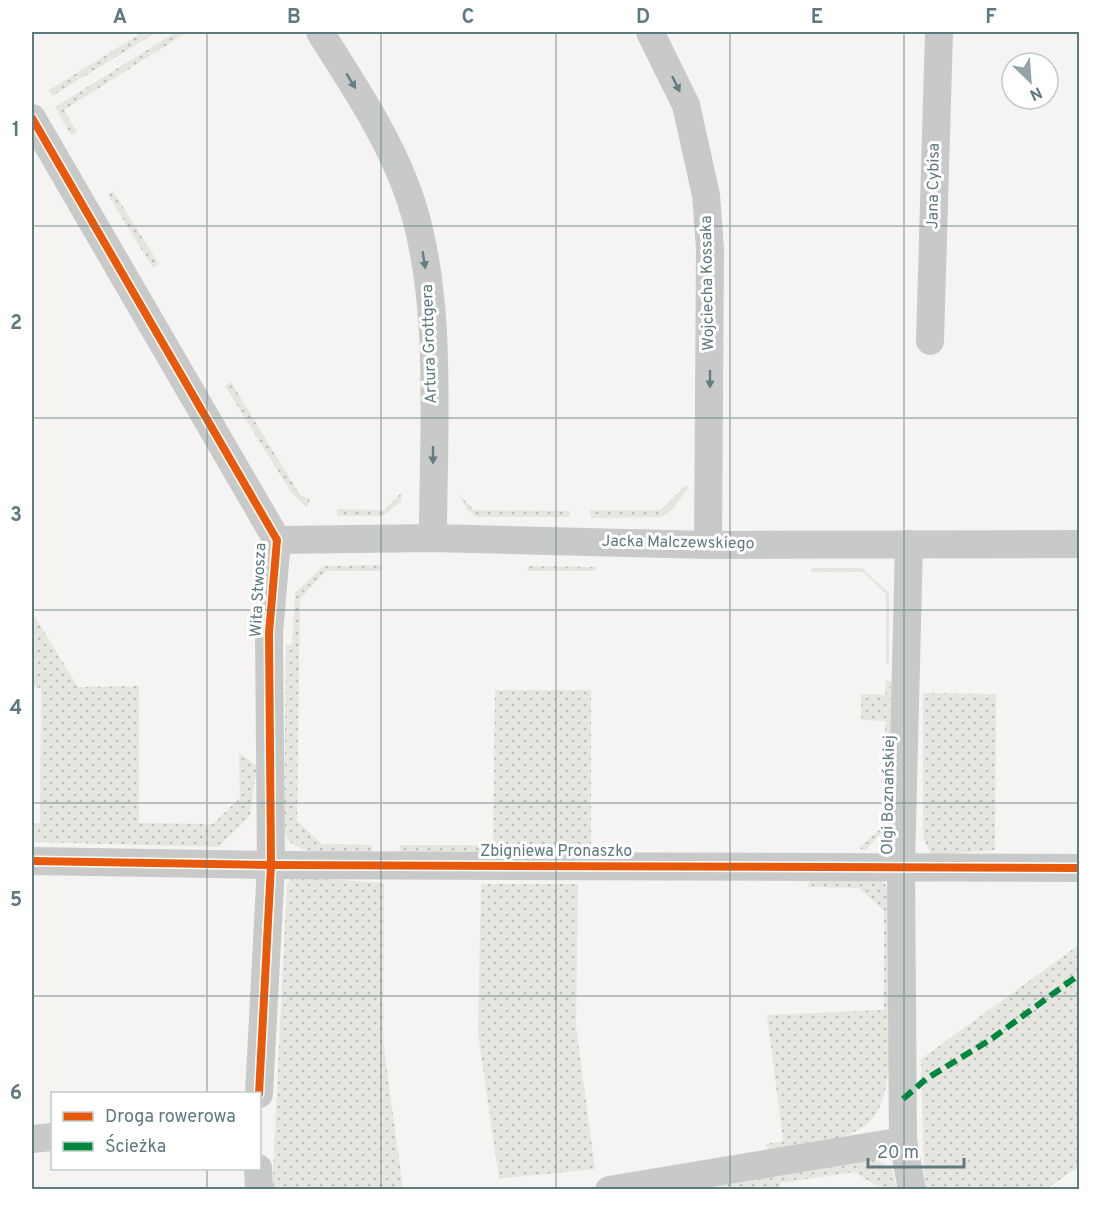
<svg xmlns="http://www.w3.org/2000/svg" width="1111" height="1221" viewBox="0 0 1111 1221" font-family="Overpass,sans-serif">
<defs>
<pattern id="green-dots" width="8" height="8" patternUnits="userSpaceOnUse" patternTransform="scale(1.5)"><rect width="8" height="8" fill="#e4e6df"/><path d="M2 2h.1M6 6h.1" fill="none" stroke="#bcbfba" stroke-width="1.8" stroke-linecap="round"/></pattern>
</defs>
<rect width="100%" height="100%" fill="#f5f4f2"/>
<!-- green -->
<g fill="url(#green-dots)">
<path d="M143,32H157L52,96L49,90Z"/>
<path d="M176,32H188L64,110L77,132L71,135L55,107Z"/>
<path d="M113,191L159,264L153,268L108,195Z"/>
<path d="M231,382L300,495L310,499L307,508L291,492L225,386Z"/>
<path d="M686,485L688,488L672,510L662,517L591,518L590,510H661Z"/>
<path d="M402,492L401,502L383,516H337V509L385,510Z"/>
<path d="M459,495L474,510L570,511V517H477L468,511Z"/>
<path d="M382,565V571H326L300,599L297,821L322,844L373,845L372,852C350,852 299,859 287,838C284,833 285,825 284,819L286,645H292L295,593L323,566Z"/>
<path d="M528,566L596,567L595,571H527Z"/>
<path d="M812,568H862L889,593V665L886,664V594L863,572H811Z"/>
<path d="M32,612L78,687L139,686V823L213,824L240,798L239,753L257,765L250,816L219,847L33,842L32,823H40L41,688L32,687Z"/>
<path d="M886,681H891L889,825L865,851L859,848L885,824V721L861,720V694L885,695Z"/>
<path d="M495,690H591V853H399L400,845H493Z"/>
<path d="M923,693L996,694L995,850L931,855L923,837Z"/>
<path d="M293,877L384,883L383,1040L403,1189L272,1190L287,884Z"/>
<path d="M809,879H881L891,892C891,939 902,1085 873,1118C851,1143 801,1147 770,1153L765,1144L783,1141L767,1015L884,1010V911L859,888L808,887Z"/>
<path d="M481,884H578L576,1026L595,1169L499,1179L478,1033Z"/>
<path d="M1079,945V1167L1046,1189H927L924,1179L921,1059Z"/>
<path d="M868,1153L892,1169L897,1189H881L855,1172L780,1183V1189L651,1190Z"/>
</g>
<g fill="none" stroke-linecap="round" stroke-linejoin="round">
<!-- minor -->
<g stroke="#c8caca" stroke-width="28">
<path d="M320,32C351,82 385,131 406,187C445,288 433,429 433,538"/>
<path d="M650,32L686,105L706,195L710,249L708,545"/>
<path d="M32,118L277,540L269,633L271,865L259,1094"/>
<path d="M930,341L939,32"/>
<path d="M277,540L433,538L708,545L1080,544"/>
<path d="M909,544L901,866L903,1141L912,1190"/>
<path d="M32,861L271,865L1080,868"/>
<path d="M32,1139L52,1137"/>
<path d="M258,1168L259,1190"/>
<path d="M609,1190L903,1141"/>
</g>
<!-- quiet -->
<path stroke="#00873e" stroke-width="6" stroke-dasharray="12 6" stroke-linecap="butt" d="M903,1099L926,1079L990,1040L1080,974"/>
<defs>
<g id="cycleway">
<path d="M32,118L277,540L269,633L271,865L259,1094"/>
<path d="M32,861L271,865L1080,868"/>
</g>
</defs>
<!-- cycleway casing -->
<use href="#cycleway" stroke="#fff" stroke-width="11"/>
<!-- cycleway -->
<use href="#cycleway" stroke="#e8590c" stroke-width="8"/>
</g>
<!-- one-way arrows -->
<defs><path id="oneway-solid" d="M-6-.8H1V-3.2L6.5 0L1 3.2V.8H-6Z" transform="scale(1.5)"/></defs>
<g fill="#637e83">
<use href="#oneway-solid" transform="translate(351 81) rotate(59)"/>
<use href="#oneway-solid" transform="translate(676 84) rotate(64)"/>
<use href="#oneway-solid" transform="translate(424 260) rotate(81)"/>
<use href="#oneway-solid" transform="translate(710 379) rotate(90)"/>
<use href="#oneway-solid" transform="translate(433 455) rotate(90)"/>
</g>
<!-- grid -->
<path fill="none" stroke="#5e7a7f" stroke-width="1.5" stroke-opacity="0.55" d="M207,32V1094M381,32V1190M556,32V1190M730,32V1190M904,32V1190M32,226H1080M32,418H1080M32,610H1080M32,803H1080M32,996H1080M207,1168V1190"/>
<g text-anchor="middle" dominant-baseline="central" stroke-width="6" stroke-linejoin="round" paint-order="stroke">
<!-- street labels -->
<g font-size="16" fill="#5e7a7f" stroke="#fff">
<text transform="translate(934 186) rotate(-89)">Jana Cybisa</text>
<text transform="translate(708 283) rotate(-91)">Wojciecha Kossaka</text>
<text transform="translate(430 344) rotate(-92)">Artura Grottgera</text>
<text transform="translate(678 543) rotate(1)">Jacka Malczewskiego</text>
<text transform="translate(259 590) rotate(-87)">Wita Stwosza</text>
<text transform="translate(889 795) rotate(-89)">Olgi Boznańskiej</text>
<text x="556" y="852">Zbigniewa Pronaszko</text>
</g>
</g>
<!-- border -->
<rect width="1111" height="1221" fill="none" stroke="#ffffff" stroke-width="66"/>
<!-- legend -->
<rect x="51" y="1092" width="210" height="78" fill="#ffffff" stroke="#bfcacc" stroke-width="1.5"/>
<rect x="63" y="1112" width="30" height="9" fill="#e8590c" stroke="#bfcacc" stroke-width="1.5"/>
<text x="105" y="1122" font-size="18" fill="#5e7a7f">Droga rowerowa</text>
<rect x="63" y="1142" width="30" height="9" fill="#00873e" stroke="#bfcacc" stroke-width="1.5"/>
<text x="105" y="1152" font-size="18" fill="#5e7a7f">Ścieżka</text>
<!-- north arrow -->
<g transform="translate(1030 81) rotate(155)"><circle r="28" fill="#ffffff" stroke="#bfcacc" stroke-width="1.5"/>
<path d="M0-4.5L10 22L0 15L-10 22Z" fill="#93a5a7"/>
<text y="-9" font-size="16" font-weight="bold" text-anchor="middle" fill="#5e7a7f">N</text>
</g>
<!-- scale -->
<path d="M868 1158v9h96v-9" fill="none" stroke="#5e7a7f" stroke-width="3"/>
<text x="877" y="1158" font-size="18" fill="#5e7a7f" stroke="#ffffff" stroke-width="4.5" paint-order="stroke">20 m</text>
<rect x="33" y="33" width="1045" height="1155" fill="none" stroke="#5e7a7f" stroke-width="2"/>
<g font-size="20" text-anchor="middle" font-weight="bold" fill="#5e7a7f">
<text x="120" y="23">A</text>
<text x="294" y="23">B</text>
<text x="468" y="23">C</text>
<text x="643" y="23">D</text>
<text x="817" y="23">E</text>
<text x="991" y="23">F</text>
<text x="16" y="136">1</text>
<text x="16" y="329">2</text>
<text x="16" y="521">3</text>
<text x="16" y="714">4</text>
<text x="16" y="906">5</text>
<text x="16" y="1099">6</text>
</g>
</svg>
